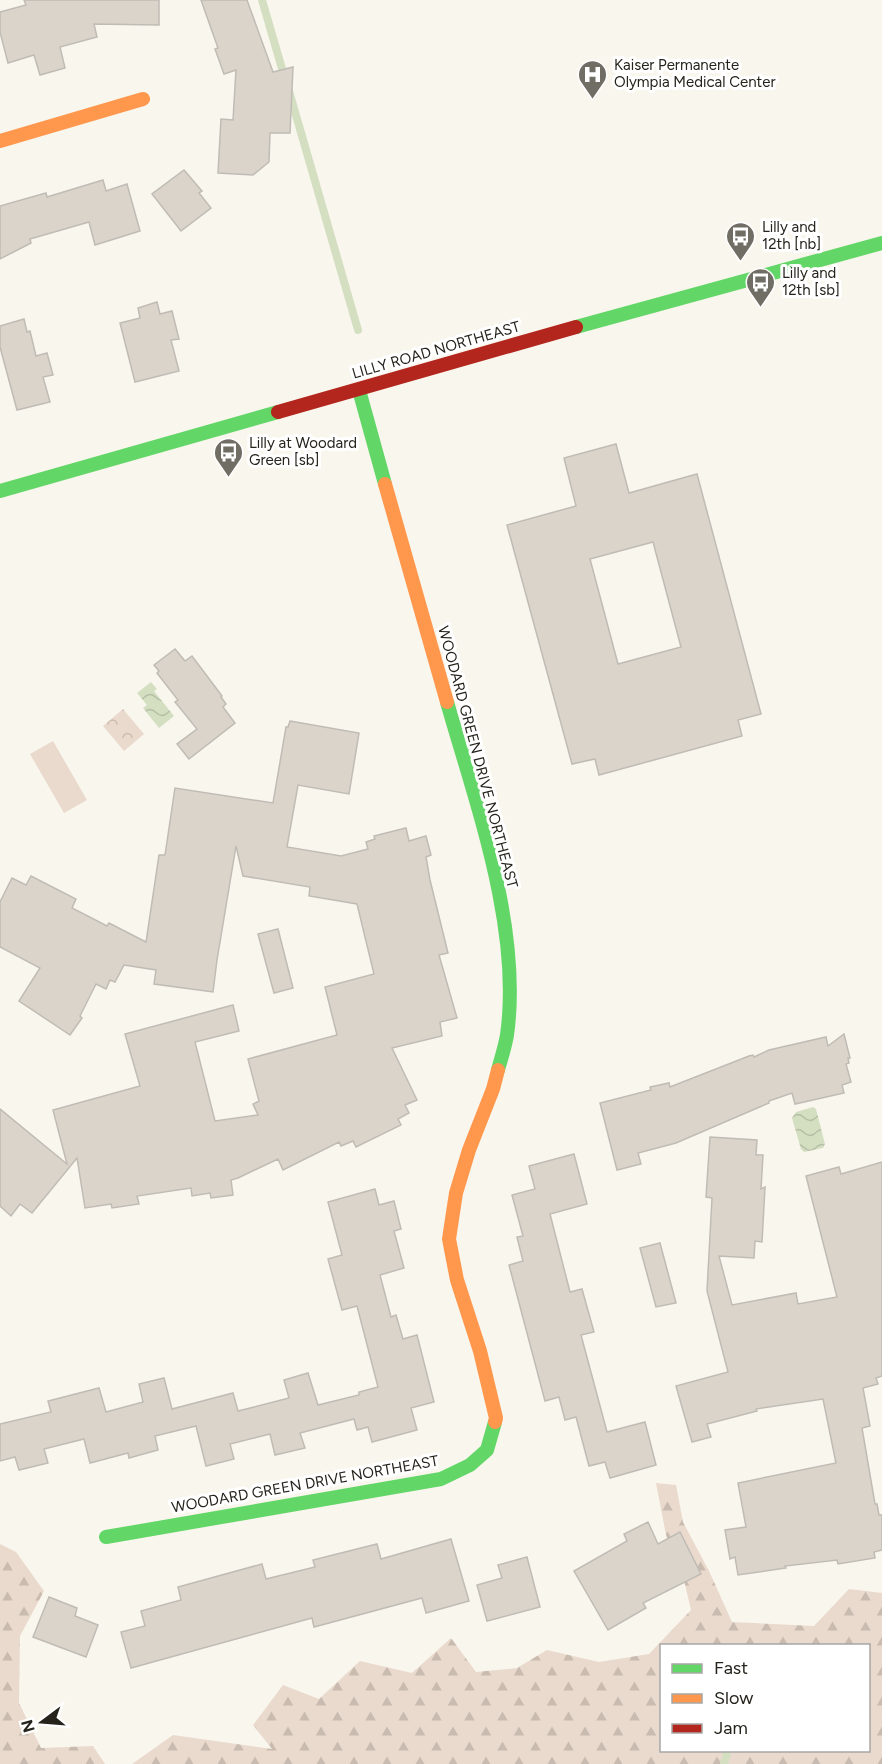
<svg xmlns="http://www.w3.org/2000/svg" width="882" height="1764" viewBox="0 0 882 1764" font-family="Figtree,sans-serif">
<defs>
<pattern id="forest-firs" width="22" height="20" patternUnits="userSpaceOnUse" patternTransform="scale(1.5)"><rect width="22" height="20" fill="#eadacd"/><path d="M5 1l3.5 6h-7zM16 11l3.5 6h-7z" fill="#c9bbaf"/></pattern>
<pattern id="park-crowns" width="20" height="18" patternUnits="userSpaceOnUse" patternTransform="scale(1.5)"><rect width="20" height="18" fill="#eadacd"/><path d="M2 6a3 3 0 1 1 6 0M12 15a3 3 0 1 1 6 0" fill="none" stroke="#c9bbaf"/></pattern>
<pattern id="water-waves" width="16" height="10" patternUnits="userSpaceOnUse" patternTransform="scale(1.5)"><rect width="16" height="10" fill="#d4dfc2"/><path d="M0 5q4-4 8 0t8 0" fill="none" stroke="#b6bfa6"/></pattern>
</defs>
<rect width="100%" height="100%" fill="#f9f6ed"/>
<!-- forest -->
<g fill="url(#forest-firs)" fill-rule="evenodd">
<path d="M656,1483L676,1485L683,1522L709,1571L732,1622L814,1626L849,1589L882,1593V1764H132L173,1735L272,1749L253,1725L283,1685L319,1699L360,1661L412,1673L451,1638L476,1672L517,1668L547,1650L599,1662L649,1654L691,1610L683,1576L666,1535ZM662,1646H868V1750H662Z"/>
<path d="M0,1544L16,1552L44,1591L20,1636L19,1703L41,1748L93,1746L105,1764H0Z"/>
</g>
<!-- park -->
<path fill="url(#park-crowns)" d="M123,709L144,734L124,751L103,726Z"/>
<!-- pitch -->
<path fill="#eadacd" d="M53,741L87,800L64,813L30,754Z"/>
<!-- water -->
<g fill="url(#water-waves)">
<path d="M151,682L157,689L154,691L174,716L159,728L143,708L147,705L137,693Z"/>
<path d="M813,1107L816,1109L825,1144L823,1148L804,1152L801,1149L792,1118L796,1112Z"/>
</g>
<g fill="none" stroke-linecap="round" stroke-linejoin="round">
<!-- stream -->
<g stroke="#d4dfc2" stroke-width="8">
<path d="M262,0L285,79"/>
<path d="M289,91L358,330"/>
<path d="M724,1764L728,1750"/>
</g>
</g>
<!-- building -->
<g fill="#dad4ca" stroke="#c0bcb5" stroke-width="1.5" fill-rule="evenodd">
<path d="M24,0H159V25L94,24L97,37L60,47L65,68L40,75L34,55L8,63L0,32V12L26,5Z"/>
<path d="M201,0H247L273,72L293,67L290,133H270L269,162L253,175L218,173L221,119L233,120L236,70L224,74L215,49L218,48Z"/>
<path d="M184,170L202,191L199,193L211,208L181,231L152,194Z"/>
<path d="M103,180L106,191L127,184L140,231L95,245L89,222L30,239L31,243L0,259V206L46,193L47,197Z"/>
<path d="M157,302L160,314L172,311L179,339L171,340L179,371L135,382L120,323L140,318L138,308Z"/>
<path d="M24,319L27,332L30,331L36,356L47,353L53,375L43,377L50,402L17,410L0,347V326Z"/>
<path d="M616,444L629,493L697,474L761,714L738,720L742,736L599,775L595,759L572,764L507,525L576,506L564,458ZM653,542L681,647L618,664L590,559Z"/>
<path d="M175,649L185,661L192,656L222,696L221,697L226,704L223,707L235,723L189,759L177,744L197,729L175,702L178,700L157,673L159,671L154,665Z"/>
<path d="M290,721L359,733L349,794L298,785L287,847L341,856L368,849L366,842L375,839L374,836L406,828L409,841L426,836L431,855L426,857L430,880L448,953L439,955L457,1018L440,1022L442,1036L392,1048L417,1100L405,1105L409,1113L398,1119L401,1125L356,1147L353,1141L341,1146L339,1142L283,1170L278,1159L238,1178L231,1180L233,1195L211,1198L210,1193L192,1196L191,1188L137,1196L139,1204L112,1208L111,1204L85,1208L77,1158L32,1213L20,1204L11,1216L0,1206V1109L67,1164L53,1110L140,1086L125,1034L233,1005L239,1031L195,1042L215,1121L258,1115L253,1104L259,1101L248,1059L337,1035L325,987L374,974L357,904L309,896L310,887L243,876L236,846L217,960L213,992L154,984L156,970L124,965L115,982L110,980L106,989L96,984L80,1016L82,1018L70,1035L19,1001L40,968L0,947V902L12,878L26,885L31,876L76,899L72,908L107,926L109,923L146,942L159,855H165L175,788L273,803L286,727H288Z"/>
<path d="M278,929L293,988L274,993L258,934Z"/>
<path d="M844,1034L850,1058H848L849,1063L846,1064L851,1082L842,1085L844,1093L795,1104L792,1093L769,1101V1103L676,1143L638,1153L641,1164L617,1170L600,1103L651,1090L650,1087L669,1083L670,1087L749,1056L753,1055L754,1057L769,1050L826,1037L828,1046Z"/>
<path d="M710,1137L757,1140L756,1155H763L761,1189L765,1187L762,1242L755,1241L754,1258L719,1256L732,1305L796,1293L798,1304L837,1297L806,1176L839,1167L841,1174L882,1162V1376L876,1378L878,1384L863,1388L870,1426L862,1428L875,1504H877L879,1515H882V1550L874,1552L875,1558L838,1564L837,1560L785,1566L786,1568L738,1575L735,1557L730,1559L725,1530L746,1527L738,1483L836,1463L823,1399L756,1409L757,1411L707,1424L711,1437L692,1442L676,1386L728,1372L707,1291L712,1198L706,1197Z"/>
<path d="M574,1154L587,1204L550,1214L570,1292L582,1289L594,1332L581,1335L607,1432L645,1422L656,1465L610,1478L605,1462L589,1466L576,1417L565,1420L559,1397L545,1401L509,1265L523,1261L517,1237L523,1236L512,1195L535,1189L529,1166Z"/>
<path d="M375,1189L379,1205L394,1201L401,1229L394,1231L404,1268L380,1275L391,1317L396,1315L403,1339L417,1335L434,1402L411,1408L417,1430L372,1442L368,1427L357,1430L354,1419L300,1433L305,1448L275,1455L270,1434L230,1444L234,1459L206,1466L196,1426L155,1436L158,1450L129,1458L128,1453L90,1463L84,1439L44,1449L48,1463L19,1470L15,1457L0,1461V1424L51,1412L48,1401L99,1388L106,1412L143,1402L139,1384L164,1378L172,1409L233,1393L238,1411L289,1398L284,1380L308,1373L318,1405L359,1395V1392L378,1387L357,1306L342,1310L328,1259L342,1255L328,1202Z"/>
<path d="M660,1243L676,1303L656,1307L640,1248Z"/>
<path d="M648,1522L658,1544L680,1532L701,1574L643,1603L646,1608L608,1630L574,1571L627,1541L624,1534Z"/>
<path d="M451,1539L469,1601L426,1613L422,1598L314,1627L312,1618L131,1668L121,1632L145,1626L141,1611L181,1600L178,1587L262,1564L266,1579L315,1567L313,1560L377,1544L381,1559Z"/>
<path d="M527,1557L540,1607L487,1621L477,1585L502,1578L498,1565Z"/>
<path d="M49,1597L77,1608L75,1616L98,1625L86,1657L33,1637Z"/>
</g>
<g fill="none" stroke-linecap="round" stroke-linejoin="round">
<!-- fast -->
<g stroke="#63d668" stroke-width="14">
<path d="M576,327L882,243"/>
<path d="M359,390L385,484"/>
<path d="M0,491L278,412"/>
<path d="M447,702C476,804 522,928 507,1035C505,1047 501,1059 498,1070"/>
<path d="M106,1537L441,1479L470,1465L487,1450L495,1422"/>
</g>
<!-- slow -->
<g stroke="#ff974d" stroke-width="14">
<path d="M0,141L143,99"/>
<path d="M385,484L447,702"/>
<path d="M495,1422L496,1418L480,1351L457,1280L449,1239L456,1193L469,1150L493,1089L498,1070"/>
</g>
<!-- jam -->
<path stroke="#b3261e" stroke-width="14" d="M278,412L576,327"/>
</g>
<!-- icons -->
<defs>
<symbol id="hospital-pin" viewBox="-11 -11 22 30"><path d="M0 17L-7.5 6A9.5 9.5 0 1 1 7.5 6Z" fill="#6f6d64" stroke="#fff"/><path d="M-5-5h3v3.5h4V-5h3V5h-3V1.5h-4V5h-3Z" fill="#fff"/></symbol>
<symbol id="bus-pin" viewBox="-11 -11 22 30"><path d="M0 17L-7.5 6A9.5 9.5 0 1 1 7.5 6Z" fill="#6f6d64" stroke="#fff"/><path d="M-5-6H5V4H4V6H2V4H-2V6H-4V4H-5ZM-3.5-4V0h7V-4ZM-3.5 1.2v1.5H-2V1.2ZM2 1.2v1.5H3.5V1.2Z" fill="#fff"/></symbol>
</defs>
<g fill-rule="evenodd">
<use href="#hospital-pin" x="576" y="58" width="33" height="45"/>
<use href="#bus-pin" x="724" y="220" width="33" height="45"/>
<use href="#bus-pin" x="744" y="266" width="33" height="45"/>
<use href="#bus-pin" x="212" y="436" width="33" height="45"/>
</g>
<g text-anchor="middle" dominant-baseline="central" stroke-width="6" stroke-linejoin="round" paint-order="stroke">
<!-- poi labels -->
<g font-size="15" fill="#25231b" stroke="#fff" text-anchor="start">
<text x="614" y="65">Kaiser Permanente<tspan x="614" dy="17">Olympia Medical Center</tspan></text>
<text x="762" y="227">Lilly and<tspan x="762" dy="17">12th [nb]</tspan></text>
<text x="782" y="273">Lilly and<tspan x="782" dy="17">12th [sb]</tspan></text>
<text x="249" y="443">Lilly at Woodard<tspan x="249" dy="17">Green [sb]</tspan></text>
</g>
<!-- street labels -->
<g font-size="15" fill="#25231b" stroke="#fff">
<text transform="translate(436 350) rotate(-16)">LILLY ROAD NORTHEAST</text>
<text transform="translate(478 757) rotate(75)">WOODARD GREEN DRIVE NORTHEAST</text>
<text transform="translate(305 1484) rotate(-10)">WOODARD GREEN DRIVE NORTHEAST</text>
</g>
</g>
<!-- legend -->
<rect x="660" y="1644" width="210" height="108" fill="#ffffff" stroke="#a8a7a4" stroke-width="1.5"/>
<rect x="672" y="1664" width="30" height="9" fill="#63d668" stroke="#a8a7a4" stroke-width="1.5"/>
<text x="714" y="1674" font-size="18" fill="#25231b">Fast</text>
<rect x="672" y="1694" width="30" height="9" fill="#ff974d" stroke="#a8a7a4" stroke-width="1.5"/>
<text x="714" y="1704" font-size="18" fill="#25231b">Slow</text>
<rect x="672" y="1724" width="30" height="9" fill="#b3261e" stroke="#a8a7a4" stroke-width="1.5"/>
<text x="714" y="1734" font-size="18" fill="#25231b">Jam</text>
<!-- north arrow -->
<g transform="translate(42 1722) rotate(254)" stroke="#ffffff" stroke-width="4.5" paint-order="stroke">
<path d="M0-4.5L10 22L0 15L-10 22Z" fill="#25231b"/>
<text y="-9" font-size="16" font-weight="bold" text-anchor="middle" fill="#25231b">N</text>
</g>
</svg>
